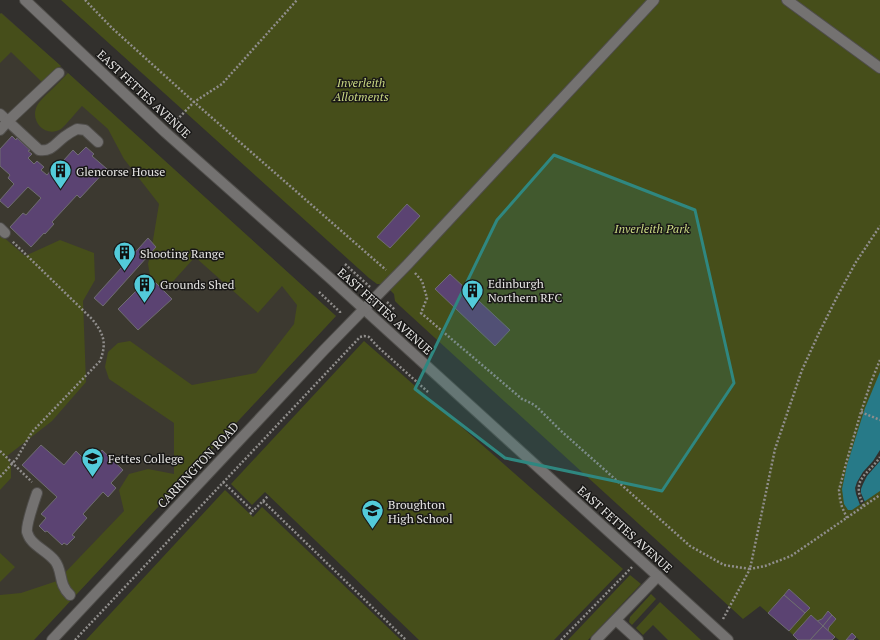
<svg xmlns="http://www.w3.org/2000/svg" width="880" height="640" viewBox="0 0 880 640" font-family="'PT Serif',serif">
<rect width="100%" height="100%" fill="#32302d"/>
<!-- built -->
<path fill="#3c3930" d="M2,13L336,316L34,640H0V14Z"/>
<!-- green -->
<g fill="#464e1a">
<path d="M61,0H880V640H859L852,633L846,640H839L828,631L829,627L836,619L828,612L822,619L817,621L811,615L793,635L789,631L810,608L789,589L768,613L760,606L743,619L400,306L395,301L394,294L386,286L382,284H377L369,278Z"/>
<path d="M1,13L61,66L43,83L11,52L0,63V14Z"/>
<path d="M68,73L336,316L34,640H0V595L21,593L57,581L124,511L119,490L129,474L148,469L174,474V423L109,379L105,367L108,352L118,343L130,341L192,385L256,373L294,324L297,305L282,286L258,313L195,257L167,288L152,287L148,264L152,246L159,204L124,159L108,129L82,106C77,111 66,125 61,129C45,139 28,120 38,104C40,101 43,98 46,95C54,88 61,80 68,73Z"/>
<path d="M0,234L25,256L60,240L94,253L95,280L83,301L86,382L52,421L7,456L11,466V478L0,490Z"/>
<path d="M364,341L623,569L554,640H419L265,492L252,505L231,484Z"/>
<path d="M225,490L253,517L262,507L401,640H86Z"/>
<path d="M0,553L15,567L0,582Z"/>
<path d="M630,575L641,584L588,640H568Z"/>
<path d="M651,594L656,599L632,625L629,622L630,617Z"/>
<path d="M660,602L701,640H668L653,625L643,635L636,628Z"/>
</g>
<!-- water -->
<path fill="#277a88" d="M880,372V491L852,510H848L844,504L842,489L847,465L865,408Z"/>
<!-- pier -->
<path fill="#32302d" d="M880,450V461L867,476L863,484L861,489V493L865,502L860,505L856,494L855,488L857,482L863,472L873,461Z"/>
<!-- building -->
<g fill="#5b4372" stroke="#6f6d71">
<path d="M12,136L16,140L17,138L30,150L28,151L32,154L28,158L34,164L37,161L44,167L41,170L47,175L52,169L54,171L73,150L78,155L86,147L94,154L92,156L107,169L80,198L77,195L52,222L54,224L45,234L44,233L31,247L10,227L23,213L26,215L41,198L28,187L8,208L0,201V200L14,184L8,178L10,175L0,166V149Z"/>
<path d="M407,204L420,216L390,248L377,237Z"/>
<path d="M148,238L156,247L103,306L94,298Z"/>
<path d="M450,274L510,330L495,346L435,289Z"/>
<path d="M150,277L172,299L138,330L118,309Z"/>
<path d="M41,445L64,465L76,451L89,464L102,450L123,470L111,483L116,488L108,497L103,492L83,514L87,518L72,535L75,537L67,545L64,543L62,545L47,531L45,532L39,526L46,518L41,514L57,497L22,465Z"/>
<path d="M789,589L810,608L805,613L784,595Z"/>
<path d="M784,595L805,613L789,631L768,613Z"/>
<path d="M828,611L832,615L823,626L817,621L822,619Z"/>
<path d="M811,615L823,626L810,640H798L793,635Z"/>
<path d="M832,615L836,619L829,627L828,631L823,626Z"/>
<path d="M823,626L835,637L832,640H810Z"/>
<path d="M852,633L856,637L853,640H846Z"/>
</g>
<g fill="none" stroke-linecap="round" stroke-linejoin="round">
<defs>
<g id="minor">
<path d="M25,0L165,132L331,279L728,640"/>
<path d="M787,0L880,68"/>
<path d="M0,114L39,150C51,152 55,144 64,137C68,134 73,131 77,129L85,130L98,142"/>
<path d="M0,130L8,121L59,73"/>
<path d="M0,228L5,233"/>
<path d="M37,493C34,502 26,524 27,532C28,535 30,539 32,541C38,548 49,553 55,561C63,571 58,584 70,595"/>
<path d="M616,620L638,640"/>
<path d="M52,640L324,350L407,265L654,0"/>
<path d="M596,640L658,576"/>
</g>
</defs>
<!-- minor casing -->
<use href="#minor" stroke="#4f4d4a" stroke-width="12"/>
<!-- path -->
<g stroke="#908e8c" stroke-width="2.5" stroke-dasharray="2 2" stroke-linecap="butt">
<path d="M85,0L112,28L194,102L386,270"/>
<path d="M174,123L194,102L222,84L297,0"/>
<path d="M345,264L370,287"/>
<path d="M415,273L422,281L427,298L421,313L522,399L531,403L537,407L560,430L690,546L724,565L750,569L775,449L802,370L819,333L838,295L856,262L880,226"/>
<path d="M319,292L340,312V315"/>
<path d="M387,302L395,310"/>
<path d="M861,412L880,420"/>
<path d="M0,451L32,482"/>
<path d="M0,477L17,458L32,432L100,361C107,343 104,334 92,319L12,241"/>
<path d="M223,482L253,511L263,501L406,640"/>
<path d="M263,501L268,496"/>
<path d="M864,506C850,479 867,476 880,457"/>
<path d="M250,514L253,511"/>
<path d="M847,518L842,507L840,499L839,490L847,460L861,412L871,382L880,360"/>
<path d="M723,619L750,569L765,566L791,556L880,495"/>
<path d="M75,640L360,337L364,336L369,337L378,347L428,392"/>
<path d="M561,640L632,567"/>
</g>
<!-- minor -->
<use href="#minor" stroke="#747271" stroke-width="10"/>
</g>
<!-- marked area -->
<path fill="#2f8780" fill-opacity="0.2" stroke="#2f8780" stroke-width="3" stroke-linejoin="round" d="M554,155L695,210L734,383L662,491L505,458L415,389L497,220Z"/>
<!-- icons -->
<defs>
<symbol id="building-pin" viewBox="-11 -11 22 30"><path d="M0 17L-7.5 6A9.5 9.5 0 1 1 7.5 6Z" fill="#53cbda" stroke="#191817"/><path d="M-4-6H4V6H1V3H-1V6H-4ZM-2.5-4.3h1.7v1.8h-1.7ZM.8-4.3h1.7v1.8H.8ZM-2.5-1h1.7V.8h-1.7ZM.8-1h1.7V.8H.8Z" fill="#111"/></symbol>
<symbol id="school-pin" viewBox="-11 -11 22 30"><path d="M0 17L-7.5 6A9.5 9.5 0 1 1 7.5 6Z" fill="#53cbda" stroke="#191817"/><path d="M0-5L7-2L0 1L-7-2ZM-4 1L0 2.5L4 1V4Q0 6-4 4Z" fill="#111"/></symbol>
</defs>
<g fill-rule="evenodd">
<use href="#building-pin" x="48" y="158" width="25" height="34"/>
<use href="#building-pin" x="112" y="240" width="25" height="34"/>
<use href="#building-pin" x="132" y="272" width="25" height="34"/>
<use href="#building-pin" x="460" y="278" width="25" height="34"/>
<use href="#school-pin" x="80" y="446" width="25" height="34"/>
<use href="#school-pin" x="360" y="498" width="25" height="34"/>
</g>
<g text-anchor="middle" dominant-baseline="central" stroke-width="3" stroke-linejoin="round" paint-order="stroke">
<!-- park labels -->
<g font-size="12" font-style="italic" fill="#c9d782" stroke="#191817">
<text x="361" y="82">Inverleith<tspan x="361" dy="14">Allotments</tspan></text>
<text x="652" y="228">Inverleith Park</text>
</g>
<!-- street labels -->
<g font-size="12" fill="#e6e5e3" stroke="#191817">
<text transform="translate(144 94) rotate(43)">EAST FETTES AVENUE</text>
<text transform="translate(385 311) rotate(42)">EAST FETTES AVENUE</text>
<text transform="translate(198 465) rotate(-47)">CARRINGTON ROAD</text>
<text transform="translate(625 529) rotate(42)">EAST FETTES AVENUE</text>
</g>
<!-- poi labels -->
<g font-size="12" fill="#e6e5e3" stroke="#191817" text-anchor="start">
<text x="76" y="171">Glencorse House</text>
<text x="140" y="253">Shooting Range</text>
<text x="488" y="283">Edinburgh<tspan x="488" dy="14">Northern RFC</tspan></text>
<text x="160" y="284">Grounds Shed</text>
<text x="108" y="458">Fettes College</text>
<text x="388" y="504">Broughton<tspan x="388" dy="14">High School</tspan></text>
</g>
</g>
</svg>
